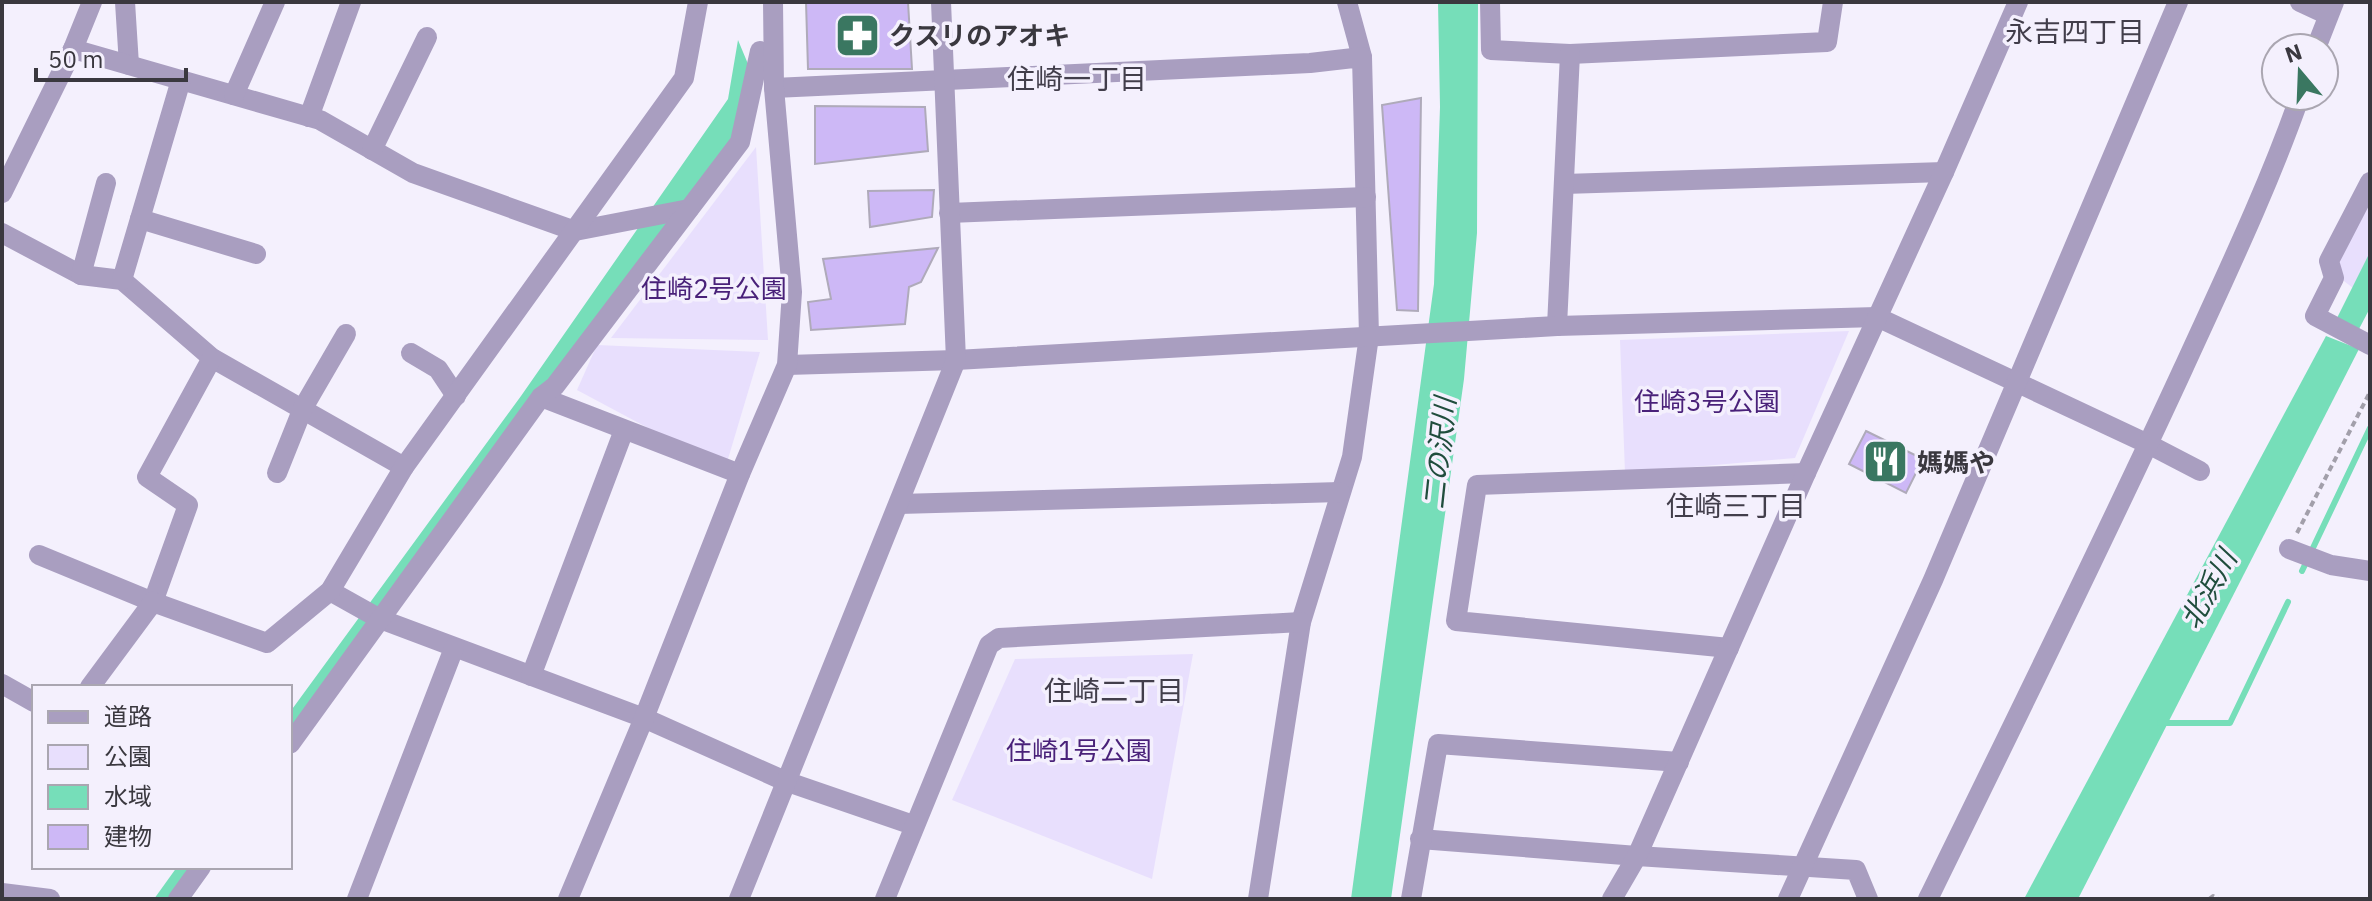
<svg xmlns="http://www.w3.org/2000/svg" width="2372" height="901" viewBox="0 0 2372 901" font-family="'IBM Plex Sans','Noto Sans JP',sans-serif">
<rect width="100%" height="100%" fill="#f4f0fd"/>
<!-- green -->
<g fill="#e8dffd">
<path d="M756,147L768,340L611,338Z"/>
<path d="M2370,191V253L2353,288L2331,271Z"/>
<path d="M1849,331L1795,458L1625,473L1620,340Z"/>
<path d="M597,345L760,352L725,469L577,390Z"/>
<path d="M1193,654L1152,879L952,800L1015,659Z"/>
</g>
<!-- water -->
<g fill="#76deb9">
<path d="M1438,2H1478L1477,233L1464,379L1391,899H1351L1434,284L1440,107Z"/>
<path d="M738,40L748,64L736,134L290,734V712L521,396L728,99Z"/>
<path d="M2370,252V308L2359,329L2336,320Z"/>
<path d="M2326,336L2359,349L2078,899H2024Z"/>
<path d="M177,867H194L171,899H154Z"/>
</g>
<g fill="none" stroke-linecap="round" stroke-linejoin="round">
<!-- stream -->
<g stroke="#76deb9" stroke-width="6">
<path d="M2302,571L2370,428"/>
<path d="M2160,723H2230L2288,602"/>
</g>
</g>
<!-- building -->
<g fill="#cdb8f6" stroke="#afaaba" stroke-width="2">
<path d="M806,2H908L912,69H808Z"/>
<path d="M1421,98L1418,311L1397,310L1382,105Z"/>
<path d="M815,106L925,107L928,151L815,164Z"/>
<path d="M934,190L932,217L870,227L868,191Z"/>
<path d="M938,248L921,282L909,287L905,324L811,330L808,302L831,299L823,259Z"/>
<path d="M1866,431L1923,459L1906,493L1849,464Z"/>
</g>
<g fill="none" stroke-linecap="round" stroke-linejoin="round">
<!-- path -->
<g stroke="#a29faa" stroke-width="4" stroke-dasharray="6 4" stroke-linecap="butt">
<path d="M2297,533L2370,392"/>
<path d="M2209,899L2213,896L2218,899"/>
</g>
<!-- minor -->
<g stroke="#a99ec0" stroke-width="20">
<path d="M125,2L129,65"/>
<path d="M1347,2L1362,57"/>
<path d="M1490,2L1491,50L1570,54L1827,42L1833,2"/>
<path d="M2300,2L2328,15"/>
<path d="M2316,48L2334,2"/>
<path d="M73,49L320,120L413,173L575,231L689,209"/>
<path d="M774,88L1310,63L1362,57L1369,336L1352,457L1301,622L1258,899"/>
<path d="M234,95L275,2"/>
<path d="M309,117L351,2"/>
<path d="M372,150L427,37"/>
<path d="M2370,182L2329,261L2334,278L2315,316L2370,345"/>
<path d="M1564,184L1944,172"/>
<path d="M2,193L73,49L92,2"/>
<path d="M949,213L1366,197"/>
<path d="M140,219L256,254"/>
<path d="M2,233L81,275L122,280L212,358L404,467"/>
<path d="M81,275L106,183"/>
<path d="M122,280L181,80"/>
<path d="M1557,326L1570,54"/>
<path d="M411,353L438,369L456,396"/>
<path d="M787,365L956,360L1557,326L1877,317L2148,444L2200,471"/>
<path d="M541,397L740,474"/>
<path d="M277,473L303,408L346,334"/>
<path d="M899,504L1340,492"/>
<path d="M2289,549L2331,565L2370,571"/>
<path d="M39,555L153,602L188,505L147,477L212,358"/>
<path d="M330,591L380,619L644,718L785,781L913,825"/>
<path d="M1729,648L1456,621L1477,485L1806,473"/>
<path d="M531,676L624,430"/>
<path d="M2,684L34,702"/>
<path d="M90,687L153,602L267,643L330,591L404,467L684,78L698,2"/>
<path d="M290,744L541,397L555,386L740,142L760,51"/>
<path d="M1420,839L1637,856L1856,870L1868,899"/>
<path d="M2,893L50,899"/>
<path d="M178,899L201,867"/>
<path d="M357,899L454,648"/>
<path d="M568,899L644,718L740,474L787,365L792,292L774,88L773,2"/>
<path d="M739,899L956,360L941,2"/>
<path d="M885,899L989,645L999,638L1301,622"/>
<path d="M1411,899L1438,744L1679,762"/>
<path d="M1612,899L1637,856L1806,473L1944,172L2018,2"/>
<path d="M1788,899L1933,580L2178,2"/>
<path d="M1928,899C2014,723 2101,547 2183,369C2224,279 2267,190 2300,96"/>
</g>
</g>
<!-- icons -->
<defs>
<symbol id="pharmacy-square" viewBox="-11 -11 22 22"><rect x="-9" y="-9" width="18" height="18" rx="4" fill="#3a7761" stroke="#f4f0fd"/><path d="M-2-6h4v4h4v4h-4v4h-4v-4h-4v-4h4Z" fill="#fff"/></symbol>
<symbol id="restaurant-square" viewBox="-11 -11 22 22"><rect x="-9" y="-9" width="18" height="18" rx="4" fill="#3a7761" stroke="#f4f0fd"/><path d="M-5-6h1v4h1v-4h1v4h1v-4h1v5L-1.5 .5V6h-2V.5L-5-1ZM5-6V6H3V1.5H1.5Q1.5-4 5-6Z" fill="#fff"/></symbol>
</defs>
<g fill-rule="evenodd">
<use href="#pharmacy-square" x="832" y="10" width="51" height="51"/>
<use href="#restaurant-square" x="1860" y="436" width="51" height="51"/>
</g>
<g text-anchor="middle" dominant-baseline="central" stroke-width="7" stroke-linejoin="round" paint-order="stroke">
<!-- poi labels -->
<g font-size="26" font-weight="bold" fill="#3a383f" stroke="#f4f0fd" text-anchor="start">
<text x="889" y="35">クスリのアオキ</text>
<text x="1917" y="462">媽媽や</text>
</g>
<!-- park labels -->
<g font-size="26" fill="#492179" stroke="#f4f0fd">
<text x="714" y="288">住崎2号公園</text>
<text x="1707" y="401">住崎3号公園</text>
<text x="1079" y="750">住崎1号公園</text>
</g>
<!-- neighbourhood labels -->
<g font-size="28" fill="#423e4b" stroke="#f4f0fd">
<text x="2075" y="31">永吉四丁目</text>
<text x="1077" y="78">住崎一丁目</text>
<text x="1736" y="505">住崎三丁目</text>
<text x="1114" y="690">住崎二丁目</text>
</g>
<!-- water labels -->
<g font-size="28" font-style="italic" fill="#204d3d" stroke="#f4f0fd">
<text transform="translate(1439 453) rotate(-84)">二の沢川</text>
<text transform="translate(2208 589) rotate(-61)">北浜川</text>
</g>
</g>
<!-- border -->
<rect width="2372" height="901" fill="none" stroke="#3a383f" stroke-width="8"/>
<!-- legend -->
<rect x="32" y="685" width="260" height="184" fill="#f4f0fd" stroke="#aaa6b1" stroke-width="2"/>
<rect x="48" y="711" width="40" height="12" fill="#a99ec0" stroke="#aaa6b1" stroke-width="2"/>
<text x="104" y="725" font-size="24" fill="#3a383f">道路</text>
<rect x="48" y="745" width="40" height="24" fill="#e8dffd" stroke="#aaa6b1" stroke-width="2"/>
<text x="104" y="765" font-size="24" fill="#3a383f">公園</text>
<rect x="48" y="785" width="40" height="24" fill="#76deb9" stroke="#aaa6b1" stroke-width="2"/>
<text x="104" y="805" font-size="24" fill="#3a383f">水域</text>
<rect x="48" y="825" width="40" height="24" fill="#cdb8f6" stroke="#aaa6b1" stroke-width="2"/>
<text x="104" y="845" font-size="24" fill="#3a383f">建物</text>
<!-- north arrow -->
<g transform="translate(2300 72) rotate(341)"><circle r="38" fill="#f4f0fd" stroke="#aaa6b1" stroke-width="2"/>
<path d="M0-6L14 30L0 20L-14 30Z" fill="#3a7761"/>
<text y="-12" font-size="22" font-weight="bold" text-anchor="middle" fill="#3a383f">N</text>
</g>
<!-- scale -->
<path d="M36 68v12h150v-12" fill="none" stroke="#3a383f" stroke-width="4"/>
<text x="48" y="68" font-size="24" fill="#3a383f" stroke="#f4f0fd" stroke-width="6" paint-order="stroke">50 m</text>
</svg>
